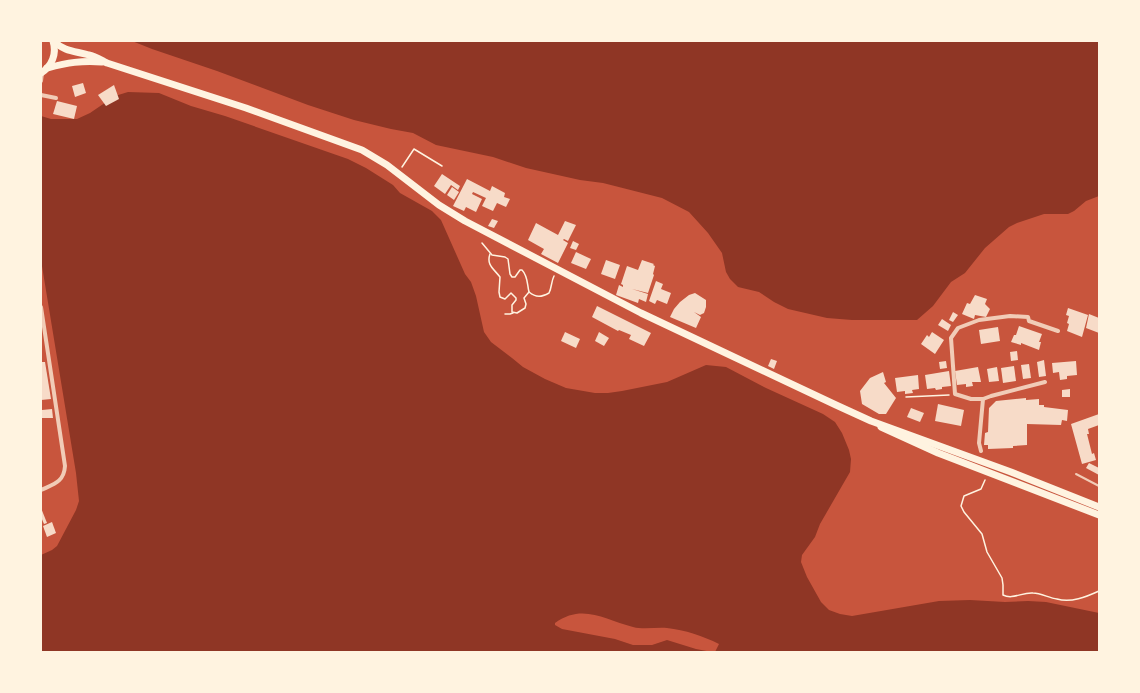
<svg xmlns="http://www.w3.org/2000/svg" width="1140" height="693" viewBox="0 0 1140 693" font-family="Lora,serif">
<rect width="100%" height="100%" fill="#c8553d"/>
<!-- water -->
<g fill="#8f3625">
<path d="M132,41H1099V196L1086,201L1074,211L1068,214H1044L1017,223L1009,227L985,248L965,273L951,282L933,306L917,320H852L827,318L788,309L774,302L759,292L738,287L730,279L726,272L722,253L708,233L689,212L662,198L603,183L580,180L526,168L493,157L436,145L413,133L391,129L354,120L308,105L217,71L152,49Z"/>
<path d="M128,92L159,93L191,106L225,116L348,159L366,168L393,185L400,193L432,211L441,220L465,274L471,282L476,296L484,332L491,342L512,358L523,367L545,379L566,388L595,393H608L622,391L667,382L706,365L726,367L766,388L823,414L835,422L842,433L849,450L851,459L850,472L820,524L815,537L802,555L801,562L807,577L821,602L829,610L840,614L852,616L939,601L970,600L1005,602L1028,601L1046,602L1099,613V652H715L719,644C703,636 685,630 667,628C656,627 644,630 633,627C605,620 583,603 555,623V625L562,629L615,639L633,645H652L667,640L696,649L712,652H41V555L52,550L57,546L76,510L79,501L76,473L41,260V116L51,119H77L90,113L115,96Z"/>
</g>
<!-- building -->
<g fill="#f7dbc8">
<path d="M83,83L86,93L75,97L72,86Z"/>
<path d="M114,85L119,99L106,106L98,95Z"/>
<path d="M57,101L77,106L74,119L53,114Z"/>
<path d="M442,174L460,186L458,190L451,185L445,194L434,186Z"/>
<path d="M467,179L490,191L492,186L505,193L504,197L510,199L506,207L497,203L493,211L482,206L486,198L473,192L472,194L482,199L476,212L466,207L464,211L453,206Z"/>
<path d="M452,187L459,192L454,200L447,195Z"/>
<path d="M492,219L498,221L494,228L488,226Z"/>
<path d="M565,221L576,225L568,241L564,239L563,240L568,243L558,263L541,254L544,249L528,240L536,223L558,235Z"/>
<path d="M573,241L579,244L576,250L570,248Z"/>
<path d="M576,252L591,259L586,269L571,263Z"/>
<path d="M606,260L620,265L615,279L601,274Z"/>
<path d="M642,260L654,264L653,265L655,266L653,274L654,275L648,293L632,289L648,294L646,302L639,299L638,303L616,295L619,285L623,287V285L621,284L627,266L638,270Z"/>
<path d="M656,281L663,284L661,289L671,293L667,304L657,300L655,304L649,301Z"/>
<path d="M695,293L706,300V307L704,313L700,315L694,312L701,317L696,328L670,317L674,309L680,302L689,295Z"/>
<path d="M975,295L987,299L985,304L990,309L986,317L975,315L974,319L962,314L967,303L970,304Z"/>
<path d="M597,306L651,333L644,346L629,339L631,335L619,330L618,331L592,317Z"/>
<path d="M1068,308L1088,315L1082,337L1067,331L1069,324L1067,323L1069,316L1066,315Z"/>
<path d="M953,312L958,315L953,322L949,320Z"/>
<path d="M1089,314L1099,318L1098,323H1099V333L1086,328Z"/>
<path d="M942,319L951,325L948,331L938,325Z"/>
<path d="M1019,326L1042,334L1039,342H1041L1039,350L1021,343V345L1011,342L1014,335H1016Z"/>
<path d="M998,327L1000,341L981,344L979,330Z"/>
<path d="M565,332L580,339L576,348L561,341Z"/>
<path d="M599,332L609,338L604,346L595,341Z"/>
<path d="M932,332L944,340L935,354L921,344L927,335L929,337Z"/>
<path d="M1017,351L1018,360L1011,361L1010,352Z"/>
<path d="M771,359L777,361L774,369L768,366Z"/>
<path d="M1044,360L1046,376L1039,377L1037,362Z"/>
<path d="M946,361L947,368L940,369L939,362Z"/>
<path d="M1076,361L1077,375L1067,376V379L1060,380L1059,372L1053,373L1052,363Z"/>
<path d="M41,362H45L51,399L41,400Z"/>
<path d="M1029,364L1031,378L1023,379L1021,365Z"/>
<path d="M1014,366L1016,381L1003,383L1001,368Z"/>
<path d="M978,367L981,382H972L973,386L966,387V384L957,385L955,371Z"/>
<path d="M997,367L999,381L989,382L987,369Z"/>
<path d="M949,371L951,386L942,387V389L936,390L935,388L927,389L925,375Z"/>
<path d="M883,372L886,382L884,383L896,398L886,414H879L862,404L860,391L870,378Z"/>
<path d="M918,375L919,389L912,390L913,393L905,394V391L897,392L895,378Z"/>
<path d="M1070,389V397H1062V390Z"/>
<path d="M1026,398V400L1039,399V405H1044V407L1068,410L1067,421L1062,420L1061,425L1027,424V445L1013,446V448L988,449V445H984L985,433L988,432L989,408L996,401Z"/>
<path d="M938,404L964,410L961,426L935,421Z"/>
<path d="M911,408L924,413L920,422L907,417Z"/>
<path d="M52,409L53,418H42V410Z"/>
<path d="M1099,414V425L1088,429L1089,434H1087L1092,454L1094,453L1096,460L1082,464L1071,424Z"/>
<path d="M1089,463L1099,468V475L1086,468Z"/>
<path d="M41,508L47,523L44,524L41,517Z"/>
<path d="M52,522L56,533L47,537L43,526Z"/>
</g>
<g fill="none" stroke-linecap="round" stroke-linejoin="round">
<!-- path -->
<g stroke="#fff3e0" stroke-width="1.5">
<path d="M402,167L414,149L442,166"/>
<path d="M482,243L492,255L505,257L508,259L510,274L512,277H515L520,270H522C528,276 527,284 529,292C536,298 542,297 549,293C552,287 551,282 554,276"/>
<path d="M490,254C486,265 494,269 500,277L499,292L500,297L505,299L511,293L516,298V300L512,305V312L517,313L525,308L526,304L524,298L529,292"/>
<path d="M505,314H510L513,313"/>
<path d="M906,397L949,395"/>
<path d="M985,480L981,489L964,496L961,506L964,512L982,534L987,552L1002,578L1003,585V595C1013,600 1022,592 1033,593C1041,593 1049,598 1057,599C1071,603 1086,597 1099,591"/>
</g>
<!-- service -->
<path stroke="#f1ccb7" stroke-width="2" d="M1076,474L1099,486"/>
<!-- minor -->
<g stroke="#f1ccb7" stroke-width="4">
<path d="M41,81L42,73"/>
<path d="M41,95L56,98"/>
<path d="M41,307L65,466C64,482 54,484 41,490"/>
<path d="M983,399H971L955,394L951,338L958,328L979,320L1010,316L1028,317L1029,321L1058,331"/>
<path d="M981,451L979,443L983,399L991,396L1045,382"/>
</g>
<!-- primary -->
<g stroke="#fff3e0" stroke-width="7">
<path d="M54,41C64,52 76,51 89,55C95,56 101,60 107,63L246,108L362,150L387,165L439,205L465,221L641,313L836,405L871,421L1011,472L1099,507"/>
<path d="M47,68C67,63 82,60 102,62"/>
<path d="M41,73C52,66 57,54 53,41"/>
<path d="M881,427L938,453L1099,515"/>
</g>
</g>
<!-- border -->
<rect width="1140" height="693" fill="none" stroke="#fff3e0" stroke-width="84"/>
</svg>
